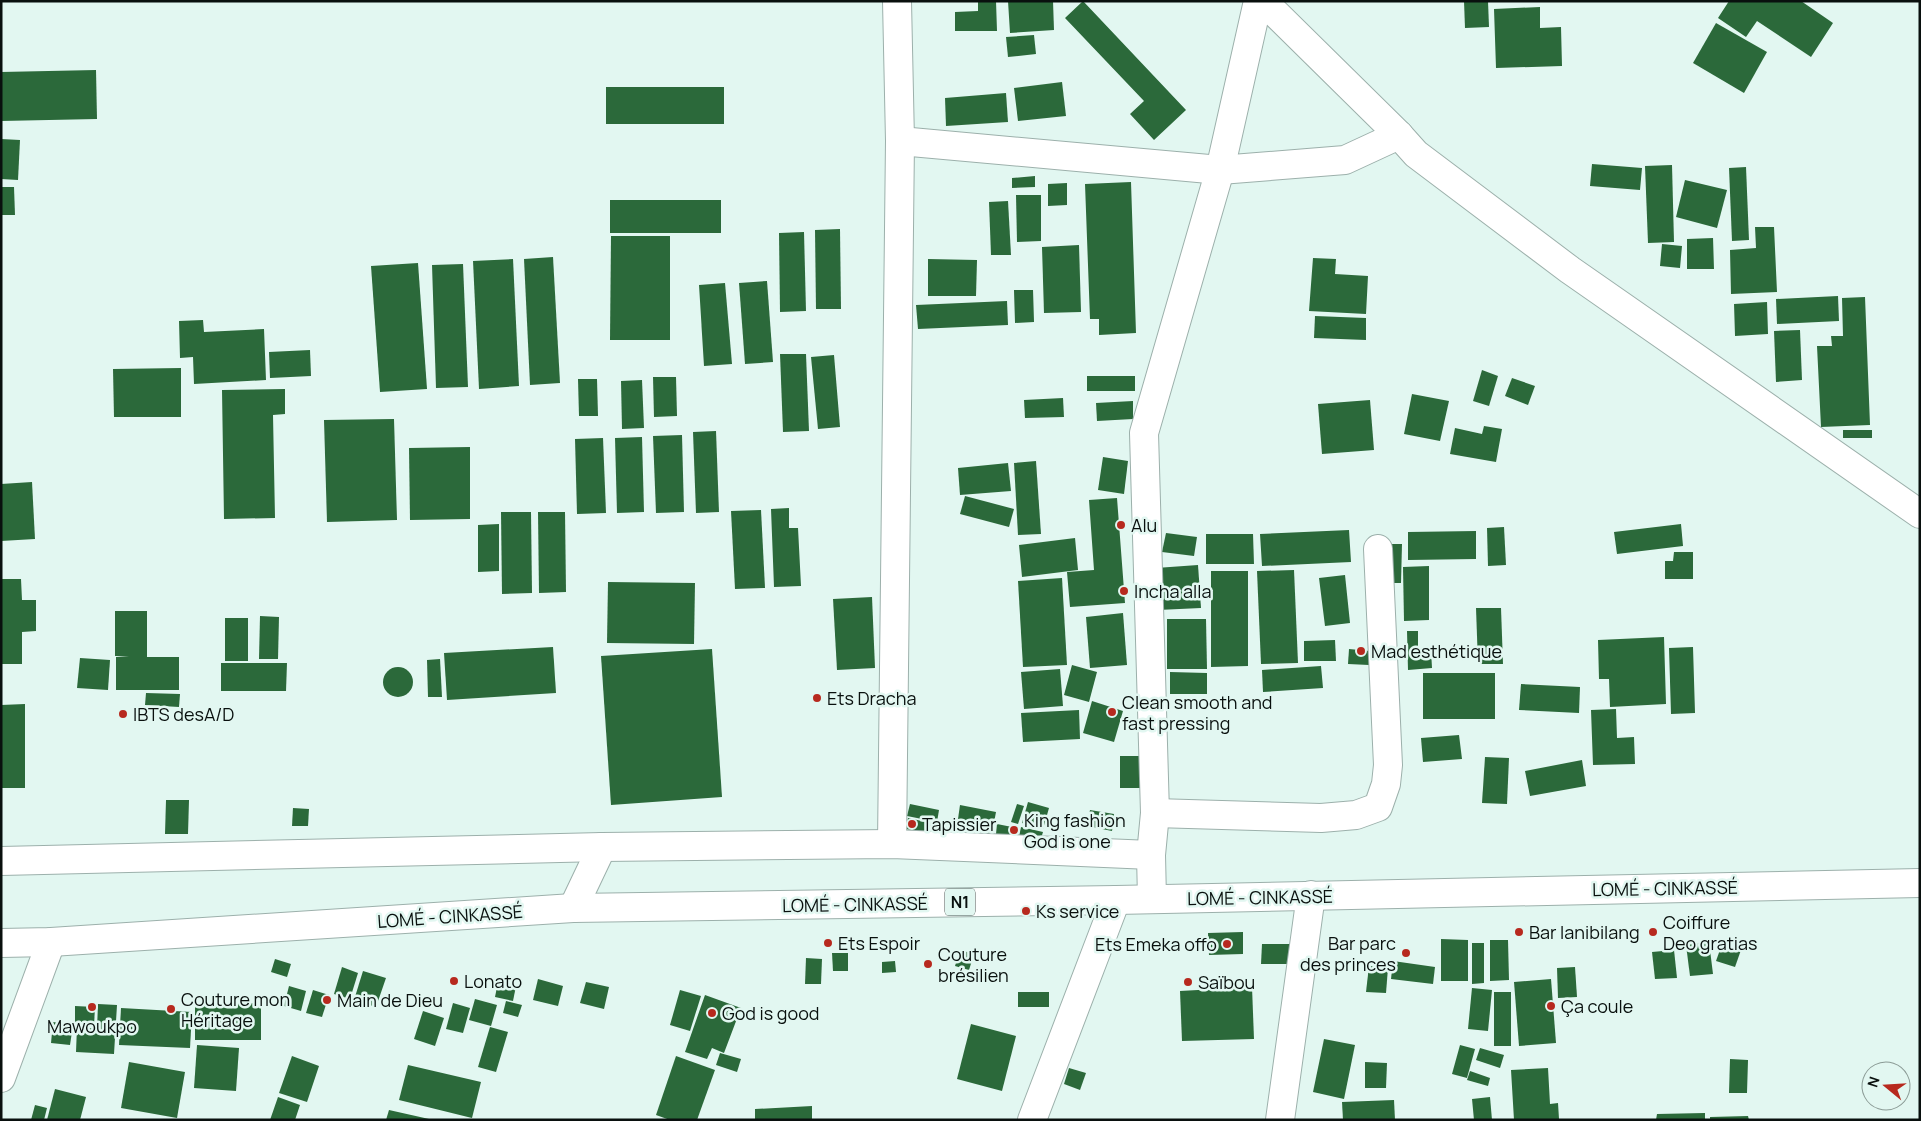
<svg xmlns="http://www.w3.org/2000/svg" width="1921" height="1121" viewBox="0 0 1921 1121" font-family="Manrope,sans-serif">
<rect width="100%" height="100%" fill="#e2f7f1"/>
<!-- building -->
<g fill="#2b693a">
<path d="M978,1H996L997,31H955V12L978,11Z"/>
<path d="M1008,1H1053L1054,30L1010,33Z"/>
<path d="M1083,1L1186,110L1154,140L1130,114L1144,101L1065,18Z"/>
<path d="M1464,1H1488L1489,27L1465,28Z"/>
<path d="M1729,1H1801L1833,23L1811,57L1757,21L1746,37L1718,18Z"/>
<path d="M1540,7V28L1561,27L1562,66L1496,68L1494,9Z"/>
<path d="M1716,23L1767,52L1744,93L1693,63Z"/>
<path d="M1034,35L1036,54L1008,57L1006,37Z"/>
<path d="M96,70L97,119L1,121V72Z"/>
<path d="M1062,82L1066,116L1018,121L1014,88Z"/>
<rect x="606" y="87" width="118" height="37"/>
<path d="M1006,93L1008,122L946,126L945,98Z"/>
<path d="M1,139L20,140L18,180L1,179Z"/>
<path d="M1592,164L1642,168L1640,190L1590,186Z"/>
<path d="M1672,165L1674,242L1648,243L1645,166Z"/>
<path d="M1746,167L1749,240L1732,241L1729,168Z"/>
<path d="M1035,176V187L1012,188V178Z"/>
<path d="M1685,180L1727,190L1717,228L1676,217Z"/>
<path d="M1131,182L1136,333L1099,335V319H1090L1085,184Z"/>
<path d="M1067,183V205L1048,206V184Z"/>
<path d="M1,187H14L15,215H1Z"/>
<path d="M1016,195H1041V241L1017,242Z"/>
<rect x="610" y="200" width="111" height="33"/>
<path d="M1008,201L1011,255H991L989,202Z"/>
<path d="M1755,227H1774L1777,292L1731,294L1730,250L1756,248Z"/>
<path d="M840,229L841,309H816L815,230Z"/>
<path d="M804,232L806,311L780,312L779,233Z"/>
<path d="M611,236H670V340H610Z"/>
<path d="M1713,238L1714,269H1687V239Z"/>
<path d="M1662,244L1682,246L1680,268L1660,266Z"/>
<path d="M1079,245L1081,312L1044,313L1042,247Z"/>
<path d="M553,257L560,383L530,385L524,259Z"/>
<path d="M1313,258L1336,259L1335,274L1368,276L1366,314L1309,311Z"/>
<path d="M513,259L519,386L479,389L473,261Z"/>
<path d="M928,259L977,260L976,296H928Z"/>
<path d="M418,263L427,389L380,392L371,266Z"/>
<path d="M463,264L468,387L436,388L432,265Z"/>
<path d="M767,281L773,362L745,364L739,283Z"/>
<path d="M725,283L732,364L704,366L699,285Z"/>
<path d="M1014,290H1033L1034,322L1015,323Z"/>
<path d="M1838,296L1839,321L1777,324L1776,299Z"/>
<path d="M1865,297L1870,425L1821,427L1817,346H1832L1831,336H1843L1842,298Z"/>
<path d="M1007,301L1008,325L918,329L916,305Z"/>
<path d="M1767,302L1768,334L1735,336L1734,304Z"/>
<path d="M1315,316L1366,318V340L1314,338Z"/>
<path d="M203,320L204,332L264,329L266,380L194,384L193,357L180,358L179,321Z"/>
<path d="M1800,330L1802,380L1776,382L1774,331Z"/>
<path d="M310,350L311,376L270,378L269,352Z"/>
<path d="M780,354H806L809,431L783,432Z"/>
<path d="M834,355L840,427L818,429L811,357Z"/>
<path d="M181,368V417H114L113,369Z"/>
<path d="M1482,370L1498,376L1489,406L1473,401Z"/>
<rect x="1087" y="376" width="48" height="15"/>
<path d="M653,377H676L677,416L654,417Z"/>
<path d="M1512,378L1535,386L1528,405L1505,396Z"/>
<path d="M578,379H597L598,416H579Z"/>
<path d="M642,380L644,428L622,429L621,381Z"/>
<path d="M285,389V414L273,415L275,518L224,519L222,390Z"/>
<path d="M1412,394L1449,401L1440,441L1404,434Z"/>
<path d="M1063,398L1064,417L1025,418L1024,400Z"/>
<path d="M1370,400L1374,450L1322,454L1318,404Z"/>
<path d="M1133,401V419L1097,421L1096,403Z"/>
<path d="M394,419L397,520L327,522L324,420Z"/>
<path d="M1484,426L1502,429L1496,462L1450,454L1455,428L1482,434Z"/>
<rect x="1843" y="430" width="29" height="8"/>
<path d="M716,431L719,512L696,513L693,432Z"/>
<path d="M682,435L684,512L656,513L653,436Z"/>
<path d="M642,437L644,512L617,513L615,438Z"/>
<path d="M603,438L606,513L577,514L575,439Z"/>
<path d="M470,447V519L410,520L409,448Z"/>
<path d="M1103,457L1128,461L1124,494L1098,490Z"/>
<path d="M1036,461L1041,534L1018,535L1014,463Z"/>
<path d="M1008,463L1011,491L960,495L958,468Z"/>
<path d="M32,482L35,539L1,541V484Z"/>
<path d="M965,496L1014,509L1009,527L960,514Z"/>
<path d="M1117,498L1125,603L1070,607L1067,572L1094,570L1089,500Z"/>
<path d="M789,508V528H798L801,586L774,587L771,509Z"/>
<path d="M761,510L765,588L735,589L731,511Z"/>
<path d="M501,512H531L532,593L502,594Z"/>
<path d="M538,512H565L566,592L539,593Z"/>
<path d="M499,524V571L478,572V525Z"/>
<path d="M1681,524L1683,546L1617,554L1614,532Z"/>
<path d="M1504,527L1506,565L1488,566L1487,528Z"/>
<path d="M1349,530L1351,562L1262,566L1260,534Z"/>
<path d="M1476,531V559L1408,560V532Z"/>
<path d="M1166,533L1197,537L1194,556L1162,552Z"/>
<path d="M1206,534H1253L1254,564H1206Z"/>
<path d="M1075,538L1078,570L1022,577L1019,545Z"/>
<path d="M1388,544H1402L1401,583H1387Z"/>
<path d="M1674,552H1693V579H1665V561H1673Z"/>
<path d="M1198,565L1201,608L1158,610L1156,568Z"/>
<path d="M1429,566V620L1404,621L1403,567Z"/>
<path d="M1294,570L1298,663L1261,664L1257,571Z"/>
<path d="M1211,571H1248V666L1211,667Z"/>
<path d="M1345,575L1350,623L1325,626L1319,578Z"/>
<path d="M1062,578L1067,665L1023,667L1018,581Z"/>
<path d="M1,579H21L22,600H36V631L22,632V664H1Z"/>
<path d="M608,582L695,583L694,644L607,643Z"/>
<path d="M872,597L875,668L837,670L833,599Z"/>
<path d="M1476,608H1501L1503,664H1478Z"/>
<path d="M115,611H147V657H179V690H116V657L129,656H115Z"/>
<path d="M1123,613L1127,665L1090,668L1086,617Z"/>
<path d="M260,616L279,617L278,659H259Z"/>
<rect x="225" y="618" width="23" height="43"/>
<path d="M1167,619H1206L1207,669H1167Z"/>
<path d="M1407,631H1418V650H1431L1432,668L1408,670Z"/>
<path d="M1664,637L1666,704L1610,707L1609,679H1599L1598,640Z"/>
<path d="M1335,640L1336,661H1304V641Z"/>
<path d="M553,647L556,693L447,700L444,653Z"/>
<path d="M1693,647L1695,713L1671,714L1669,648Z"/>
<path d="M712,649L722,797L611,805L601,656Z"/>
<path d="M1349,649L1370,651L1369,665L1348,664Z"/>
<path d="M80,658L110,660L108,690L77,688Z"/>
<path d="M440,659L442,697H428L427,660Z"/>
<path d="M221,663H287L286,691H221Z"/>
<path d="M1072,665L1097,672L1089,702L1064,695Z"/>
<path d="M1321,666L1323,688L1263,692L1262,670Z"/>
<circle cx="398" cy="682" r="15"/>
<path d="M1060,669L1063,706L1024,709L1021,672Z"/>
<path d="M1170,672L1207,673V694H1170Z"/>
<rect x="1423" y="673" width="72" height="46"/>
<path d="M1521,684L1580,687L1579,713L1519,710Z"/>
<path d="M146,693L180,694L179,707L145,705Z"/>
<path d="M1092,701L1123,711L1114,742L1083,733Z"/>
<path d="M25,704V788H1V705Z"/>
<path d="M1616,709L1617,738L1634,737L1635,764L1593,765L1591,710Z"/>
<path d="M1079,710L1080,739L1023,742L1021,713Z"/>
<path d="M1459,735L1462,759L1423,762L1421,738Z"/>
<path d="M1120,756H1145L1146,788H1120Z"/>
<path d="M1485,757L1509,758L1507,804L1482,803Z"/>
<path d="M1582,760L1586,786L1530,796L1525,771Z"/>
<path d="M166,800H189L188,834H165Z"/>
<path d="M1028,802L1049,808L1043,829L1022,823Z"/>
<path d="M910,804L939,810L937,822L907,816Z"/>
<path d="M1017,804L1024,806L1018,824L1011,822Z"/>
<path d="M960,805L996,812L992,833L957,826Z"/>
<path d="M293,808L309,809L308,826H292Z"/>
<path d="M1090,810L1114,814L1112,831L1087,826Z"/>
<path d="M908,818L931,823L928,833L906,829Z"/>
<path d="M997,824L1017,828L1015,838L996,834Z"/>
<path d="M1021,827L1043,832L1040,842L1019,837Z"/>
<path d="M1243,932V954L1209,955L1208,933Z"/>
<path d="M1441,939L1468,940V981H1441Z"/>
<path d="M1490,940H1508L1509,980L1490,981Z"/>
<path d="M1709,942L1713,974L1690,976L1686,945Z"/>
<path d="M1472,943H1484V983L1472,984Z"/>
<path d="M1262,944H1291V964H1261Z"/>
<path d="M1722,944L1741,950L1735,967L1716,961Z"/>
<path d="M960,950L974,954L969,970L955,966Z"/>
<path d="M1674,950L1677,978L1655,979L1652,952Z"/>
<path d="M832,953H848V971H833Z"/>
<path d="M806,958L822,959L821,984H805Z"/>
<path d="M275,959L291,964L287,977L271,972Z"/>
<path d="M895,961L896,972L882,973V962Z"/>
<path d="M1393,961L1435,967L1433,984L1391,979Z"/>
<path d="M1369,966L1388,968L1386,993L1366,992Z"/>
<path d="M342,967L358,973L350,999L334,994Z"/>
<path d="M1575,967L1577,997L1558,998L1557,968Z"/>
<path d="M363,971L386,978L376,1007L354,1000Z"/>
<path d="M538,979L563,986L558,1006L533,1000Z"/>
<path d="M1551,979L1556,1043L1519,1046L1514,982Z"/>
<path d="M498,982L516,986L513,1001L495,997Z"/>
<path d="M586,982L609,987L604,1009L580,1003Z"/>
<path d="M289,986L306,991L301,1011L284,1006Z"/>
<path d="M1252,987L1254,1039L1182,1041L1180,991Z"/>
<path d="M1472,988L1492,990L1488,1031L1468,1029Z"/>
<path d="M313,990L329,995L322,1017L306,1013Z"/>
<path d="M680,990L701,996L690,1031L670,1025Z"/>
<rect x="1018" y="992" width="31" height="15"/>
<rect x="1494" y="992" width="17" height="54"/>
<path d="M705,995L741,1008L724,1053L712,1048L707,1059L685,1052Z"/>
<path d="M475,999L497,1005L491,1026L469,1020Z"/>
<path d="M506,1001L522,1005L518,1017L503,1013Z"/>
<path d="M261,1003V1040H195V1004Z"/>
<path d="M453,1003L470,1008L463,1033L446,1029Z"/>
<path d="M98,1004L117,1005L114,1054L76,1052L77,1027L97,1029Z"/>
<path d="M75,1006L95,1007L94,1026L75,1025Z"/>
<path d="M121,1008L192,1012L190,1048L119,1045Z"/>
<path d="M423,1011L444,1018L435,1046L414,1039Z"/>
<path d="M53,1022L73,1025L70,1045L51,1043Z"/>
<path d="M971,1024L1016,1036L1002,1091L957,1079Z"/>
<path d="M490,1027L508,1032L496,1072L478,1067Z"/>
<path d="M1324,1039L1355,1045L1344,1099L1313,1092Z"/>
<path d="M197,1045L239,1048L236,1091L194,1088Z"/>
<path d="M1460,1045L1475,1049L1467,1078L1452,1074Z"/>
<path d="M1480,1048L1504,1055L1500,1068L1476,1060Z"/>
<path d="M720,1053L741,1059L737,1072L716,1065Z"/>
<path d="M292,1056L319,1066L307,1102L279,1093Z"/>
<path d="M676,1056L715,1070L697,1120H670L656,1115Z"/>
<path d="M1730,1059L1748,1060L1747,1093H1729Z"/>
<path d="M129,1062L185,1072L177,1118L121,1108Z"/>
<path d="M1365,1062L1387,1063L1386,1088H1365Z"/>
<path d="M408,1065L481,1082L472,1118L399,1100Z"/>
<path d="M1069,1068L1086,1073L1080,1090L1064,1084Z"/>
<path d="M1548,1068L1550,1104L1558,1103L1559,1119L1514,1120L1511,1070Z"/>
<path d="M1470,1071L1490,1078L1488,1086L1467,1080Z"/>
<path d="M55,1089L86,1097L80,1120H47Z"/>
<path d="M278,1097L300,1105L295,1120H270Z"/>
<path d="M1490,1097L1492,1120H1474L1472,1099Z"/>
<path d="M1394,1100L1395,1120H1343L1342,1102Z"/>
<path d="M35,1105L47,1108L44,1120H31Z"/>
<path d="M812,1106V1120H755V1109Z"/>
<path d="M389,1110L429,1119V1120H386Z"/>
<path d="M1705,1113V1120H1656L1657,1114Z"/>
<path d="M1748,1116L1749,1120H1710V1117Z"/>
</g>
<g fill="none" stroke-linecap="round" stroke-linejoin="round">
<defs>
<g id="street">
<path d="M1263,1L1399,135L1416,154L1570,270L1920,514"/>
<path d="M900,141L1220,170L1345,160L1399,135"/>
<path d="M1155,813L1321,818L1356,815L1378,807L1386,784L1388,765L1378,549"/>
<path d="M892,844L900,141L897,1"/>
<path d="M1,861L602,847L892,844L1151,855"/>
<path d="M1152,899L1151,855L1155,813L1144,433L1220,170L1258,1"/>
<path d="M573,908L602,847"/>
<path d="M1,1078L51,942"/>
<path d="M1032,1120L1116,900"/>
<path d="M1280,1120L1311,895"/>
</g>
<path id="highway" d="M1,943L51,942L573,908L1116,900L1920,883"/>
</defs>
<!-- street casing -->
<use href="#street" stroke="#9cb0ab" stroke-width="30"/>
<!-- highway casing -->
<use href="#highway" stroke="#9cb0ab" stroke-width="30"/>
<!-- street -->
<use href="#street" stroke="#fff" stroke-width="28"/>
<!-- highway -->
<use href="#highway" stroke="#fff" stroke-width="28"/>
</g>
<!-- markers -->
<g fill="#b7291e" stroke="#e2f7f1" stroke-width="2">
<circle cx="1121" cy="525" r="5"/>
<circle cx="1124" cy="591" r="5"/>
<circle cx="1361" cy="651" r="5"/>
<circle cx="817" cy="698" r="5"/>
<circle cx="1112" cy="712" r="5"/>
<circle cx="123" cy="714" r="5"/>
<circle cx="912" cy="824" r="5"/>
<circle cx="1014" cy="830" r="5"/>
<circle cx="1026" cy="911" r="5"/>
<circle cx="1519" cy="932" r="5"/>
<circle cx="1653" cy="932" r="5"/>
<circle cx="828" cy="943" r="5"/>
<circle cx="1227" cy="944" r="5"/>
<circle cx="1406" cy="953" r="5"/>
<circle cx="928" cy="964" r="5"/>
<circle cx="454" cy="981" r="5"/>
<circle cx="1188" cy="982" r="5"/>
<circle cx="327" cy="1000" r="5"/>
<circle cx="1551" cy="1006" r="5"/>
<circle cx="92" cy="1007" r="5"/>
<circle cx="171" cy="1009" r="5"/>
<circle cx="712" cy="1013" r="5"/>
</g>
<g text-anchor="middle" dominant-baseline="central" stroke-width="5" stroke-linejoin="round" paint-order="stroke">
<!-- shield labels -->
<rect fill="#e2f7f1" stroke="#4a5552" stroke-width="1" x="945" y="888.5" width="30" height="27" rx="4"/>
<g font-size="16" font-weight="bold" fill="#09100e">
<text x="960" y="902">N1</text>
</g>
<!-- poi labels -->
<g font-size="18" fill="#09100e" stroke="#e2f7f1" text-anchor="start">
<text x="1131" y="525">Alu</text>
<text x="1134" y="591">Incha alla</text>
<text x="1371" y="651">Mad esthétique</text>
<text x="827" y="698">Ets Dracha</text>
<text x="1122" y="702">Clean smooth and<tspan x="1122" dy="21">fast pressing</tspan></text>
<text x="133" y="714">IBTS desA/D</text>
<text x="1024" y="820">King fashion<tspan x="1024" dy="21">God is one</tspan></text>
<text x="922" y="824">Tapissier</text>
<text x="1036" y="911">Ks service</text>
<text x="1663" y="922">Coiffure<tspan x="1663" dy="21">Deo gratias</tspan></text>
<text x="1529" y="932">Bar lanibilang</text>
<text x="838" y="943">Ets Espoir</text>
<text x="1396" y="943" text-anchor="end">Bar parc<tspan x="1396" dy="21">des princes</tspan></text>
<text x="1217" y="944" text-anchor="end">Ets Emeka offo</text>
<text x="938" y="954">Couture<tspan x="938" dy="21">brésilien</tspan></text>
<text x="464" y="981">Lonato</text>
<text x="1198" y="982">Saïbou</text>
<text x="181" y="999">Couture mon<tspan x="181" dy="21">Héritage</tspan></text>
<text x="337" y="1000">Main de Dieu</text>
<text x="1561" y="1006">Ça coule</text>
<text x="722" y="1013">God is good</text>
<text x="92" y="1026" text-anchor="middle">Mawoukpo</text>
</g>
<!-- street labels -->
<g font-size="18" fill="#09100e" stroke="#e2f7f1">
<text transform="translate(1665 888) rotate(-1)">LOMÉ - CINKASSÉ</text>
<text transform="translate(1260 897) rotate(-1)">LOMÉ - CINKASSÉ</text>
<text transform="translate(855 904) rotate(-1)">LOMÉ - CINKASSÉ</text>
<text transform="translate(450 916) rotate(-4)">LOMÉ - CINKASSÉ</text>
</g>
</g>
<!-- border -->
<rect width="1921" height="1121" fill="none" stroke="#09100e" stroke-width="5"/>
<!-- north arrow -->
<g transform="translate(1886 1086) rotate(288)"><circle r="24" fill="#e2f7f1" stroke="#8b9b96"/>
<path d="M0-4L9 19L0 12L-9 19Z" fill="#b7291e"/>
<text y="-8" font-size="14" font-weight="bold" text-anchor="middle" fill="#09100e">N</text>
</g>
</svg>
